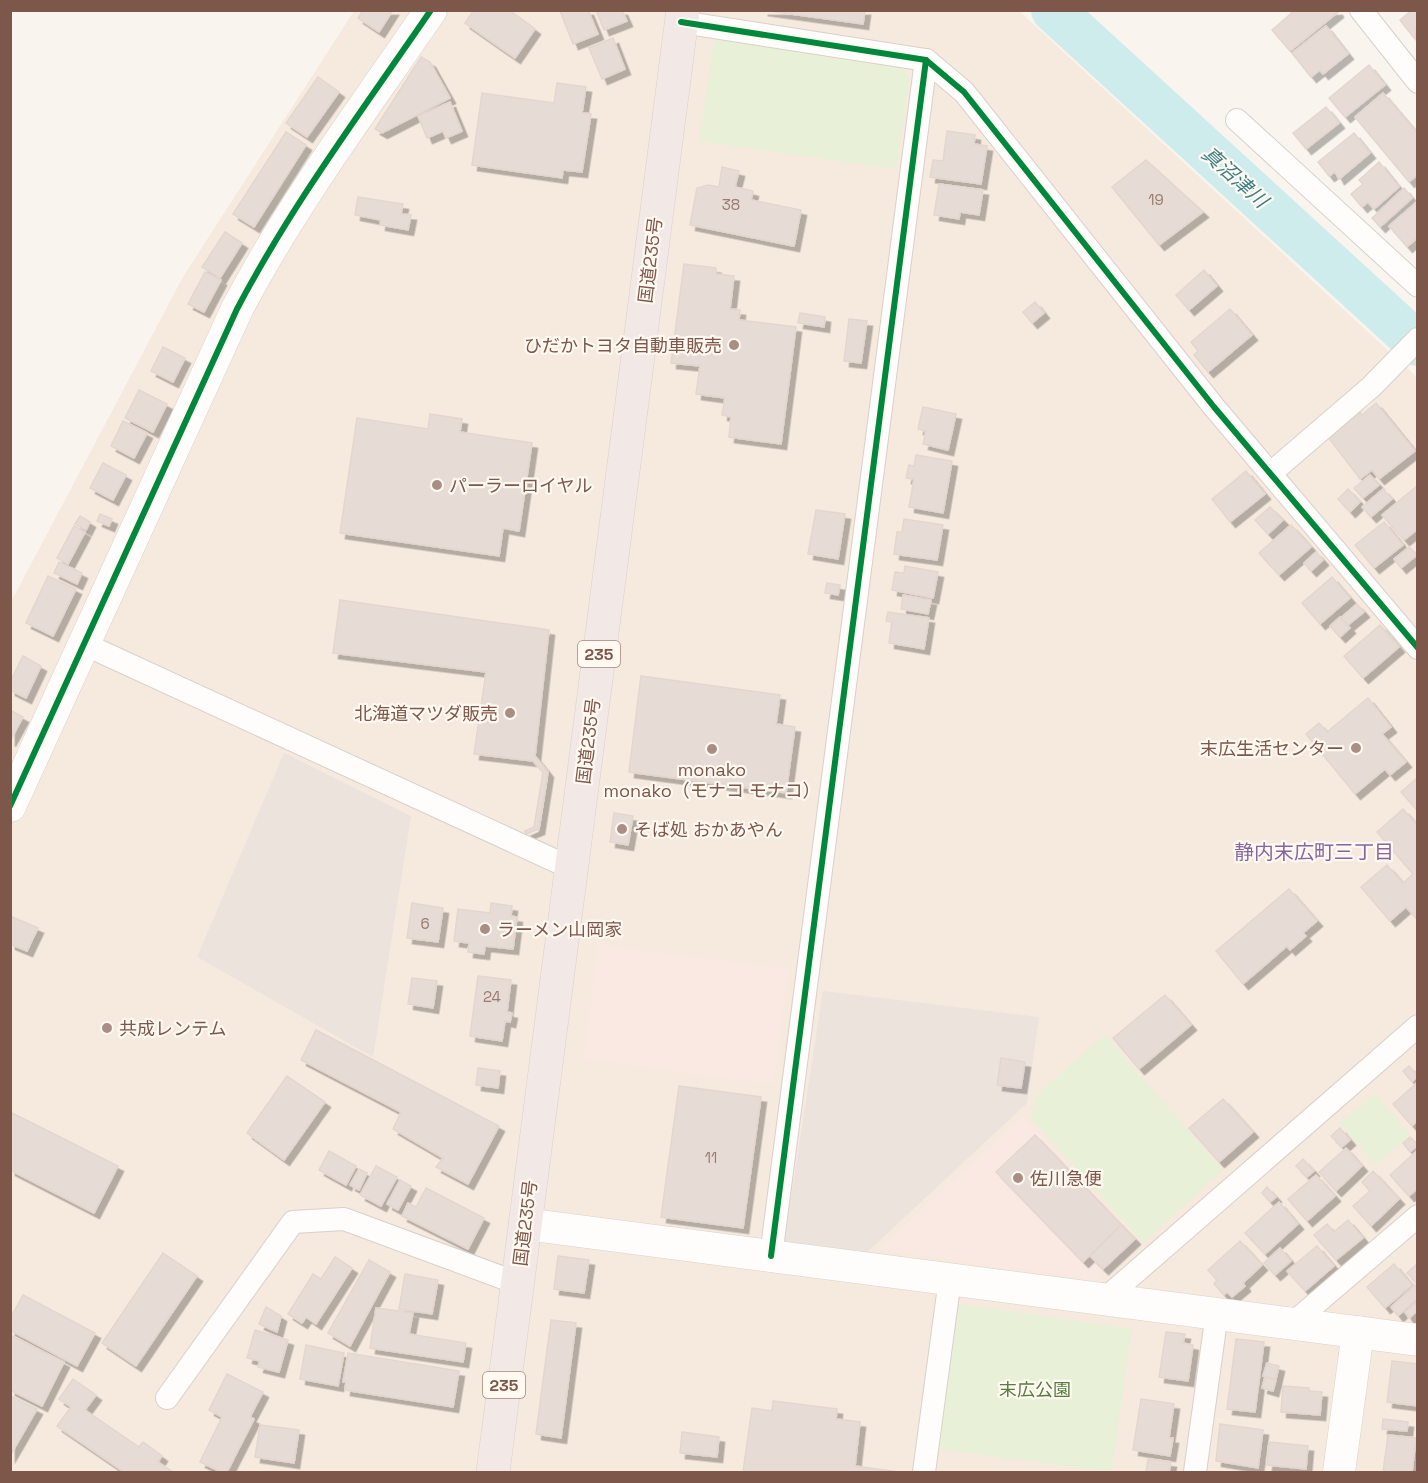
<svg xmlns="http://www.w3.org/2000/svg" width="1428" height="1483" viewBox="0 0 1428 1483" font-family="'Space Grotesk','Noto Sans JP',sans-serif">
<defs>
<filter id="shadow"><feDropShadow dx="5.5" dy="5.5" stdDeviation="0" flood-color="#0004"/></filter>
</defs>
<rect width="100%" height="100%" fill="#faf4ee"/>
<!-- residential -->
<path fill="#f6e9de" d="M354,11H1019L1417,377V1472H11V602L183,277Z"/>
<!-- commercial -->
<g fill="#fae8e2">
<path d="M598,944L789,969L774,1085L583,1059Z"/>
<path d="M1023,1116L1137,1240L1094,1280L877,1250Z"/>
</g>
<!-- industrial -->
<g fill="#ece3dd">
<path d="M284,753L411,816L373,1057L197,957Z"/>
<path d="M823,991L1039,1017L1027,1103L864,1255L784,1243Z"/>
</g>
<!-- green -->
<g fill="#e8f1d8">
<path d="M715,37L901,65L910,78L896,169L699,141Z"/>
<path d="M1105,1035L1223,1170L1143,1243L1031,1119L1036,1095Z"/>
<path d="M1375,1094L1410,1136L1375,1165L1340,1123Z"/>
<path d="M959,1304L1132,1329L1111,1472L938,1449Z"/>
</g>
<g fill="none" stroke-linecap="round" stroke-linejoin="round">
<!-- river -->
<path stroke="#ceecec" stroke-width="44" d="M1053,10L1418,344"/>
</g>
<!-- building -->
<g fill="#e7dcd5" stroke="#e4d6cf" stroke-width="1.5" filter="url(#shadow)">
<path d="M363,10H393L379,32L358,18Z"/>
<path d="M474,10H509L535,29L515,58L465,23Z"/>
<path d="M588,10L598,34L573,44L560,11Z"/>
<path d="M596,10H622L627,21L604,30Z"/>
<path d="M762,10H865L863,24Z"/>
<path d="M1295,10H1337L1338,12L1290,51L1272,30Z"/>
<path d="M1412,10H1418L1415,39L1400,20Z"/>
<path d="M1326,26L1348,54L1323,74L1320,70L1311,77L1292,53Z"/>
<path d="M613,38L625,69L602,79L589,48Z"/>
<path d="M421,57L430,62L450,98L382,133L375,129Z"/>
<path d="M1369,65L1385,85L1345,117L1329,98Z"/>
<path d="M318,77L339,92L307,137L286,123Z"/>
<path d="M557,83L586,87L582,113L591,114L582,172L563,170L562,178L472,165L482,93L554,103Z"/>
<path d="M1383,93L1418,134V174L1409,182L1355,117Z"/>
<path d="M450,102L462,131L446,138L443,131L427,138L418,116Z"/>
<path d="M1326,107L1339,123L1306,149L1293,133Z"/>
<path d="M947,131L975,135L974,144L987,146L981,184L930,177L933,160L943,161Z"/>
<path d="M286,132L306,145L254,227L233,214Z"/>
<path d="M1354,133L1370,153L1339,179L1335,172L1329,176L1318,162Z"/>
<path d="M1146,160L1203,212L1159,245L1112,187Z"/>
<path d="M1379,162L1399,187L1374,209L1368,202L1362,207L1351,194L1363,184L1359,180Z"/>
<path d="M722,167L739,171L735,187L753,191L751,200L801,210L794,246L690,225L697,188L708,185L719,187Z"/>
<path d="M939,184L983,190L979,215L960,212L959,219L934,215Z"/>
<path d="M1404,188L1412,198L1380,227L1372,218Z"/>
<path d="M358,197L403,204L401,214L411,215L408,230L380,225L381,220L355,215Z"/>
<path d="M1418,201V237L1407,247L1389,226Z"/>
<path d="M225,232L242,243L220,278L202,267Z"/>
<path d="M684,264L716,268V274L734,276L730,309L740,310L739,320L796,327L781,444L729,437L731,417L722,415L725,398L696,394L700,366L671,363Z"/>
<path d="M1204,270L1217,286L1189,310L1176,295Z"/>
<path d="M205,272L221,280L204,312L188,304Z"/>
<path d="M1035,302L1044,313L1032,323L1023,312Z"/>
<path d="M1230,309L1252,335L1208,372L1194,355L1198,351L1191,342Z"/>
<path d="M800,313L825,317L824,327L798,323Z"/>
<path d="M849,319L867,321L861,363L844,361Z"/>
<path d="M163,347L185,358L173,382L151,371Z"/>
<path d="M139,390L167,404L153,432L125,418Z"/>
<path d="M1376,403L1415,451L1379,479L1372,470L1360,479L1328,437L1360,412L1362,415Z"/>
<path d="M923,407L956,414L948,450L923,444L926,431L918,429Z"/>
<path d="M430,414L462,419L460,432L532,443L519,531L503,528L499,556L340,533L357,418L428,429Z"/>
<path d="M123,421L147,433L134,458L111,446Z"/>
<path d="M916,455L952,461L943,513L909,507L914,479L906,478L909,465L914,466Z"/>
<path d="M103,463L126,475L113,500L90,488Z"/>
<path d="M1246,471L1265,494L1230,522L1212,499Z"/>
<path d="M1370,475L1379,485L1363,498L1354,488Z"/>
<path d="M1418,485V529L1404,540L1382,515Z"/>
<path d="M1348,489L1360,502L1350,512L1338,499Z"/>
<path d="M1383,489L1392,499L1371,517L1362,507Z"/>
<path d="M1270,507L1283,520L1268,534L1255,520Z"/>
<path d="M816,510L845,514L838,559L808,554Z"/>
<path d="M100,514L112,519L109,526L97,521Z"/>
<path d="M80,516L90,522L86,530L75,524Z"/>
<path d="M904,519L943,525L937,560L894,554L897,532H902Z"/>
<path d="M1384,522L1403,545L1374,568L1355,545Z"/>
<path d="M1291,525L1311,547L1279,575L1259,553Z"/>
<path d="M74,526L85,532L68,564L57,558Z"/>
<path d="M1409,547L1417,555L1401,568L1394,559Z"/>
<path d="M1316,552L1323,560L1311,571L1304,563Z"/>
<path d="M59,562L82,573L77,584L54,573Z"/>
<path d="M905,566L938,572L933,598L892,590L895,572L904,573Z"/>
<path d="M48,576L76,589L53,636L26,623Z"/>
<path d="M1332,577L1350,598L1320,624L1302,603Z"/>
<path d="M827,583L840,585L838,595L825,593Z"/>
<path d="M903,595L931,600L928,614L901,609Z"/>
<path d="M340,600L549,630L535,756L548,772L539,829L526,834L525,831L534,827L543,772L533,761L474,754L486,672L333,653Z"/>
<path d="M1357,604L1364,612L1348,625L1341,618Z"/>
<path d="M888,612L929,618L924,649L889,643L892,622L886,621Z"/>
<path d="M1340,617L1350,628L1340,637L1330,626Z"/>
<path d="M1380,625L1399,647L1363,678L1344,656Z"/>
<path d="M23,656L41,666L26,698L10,690V682Z"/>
<path d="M641,676L780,695L776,724L795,727L786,793L629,772Z"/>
<path d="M1368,698L1391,727L1382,734L1406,762L1390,775L1385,769L1355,794L1306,734L1319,723L1327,732Z"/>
<path d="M10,710L23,717L10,741Z"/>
<path d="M1417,778L1418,779V811L1401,792Z"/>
<path d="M1403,809L1418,826V920L1406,907L1390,921L1361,887L1387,865L1403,883L1413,874L1377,832Z"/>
<path d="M614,813L633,816L628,845L610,842Z"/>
<path d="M1289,889L1317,921L1303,933L1306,936L1290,950L1287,946L1243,984L1216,951Z"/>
<path d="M412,903L443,908L438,942L407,938Z"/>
<path d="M491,903L512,906L511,916L517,917L513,949L485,946L484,954L468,952L469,943L454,941L458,909L490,913Z"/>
<path d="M10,916L38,928L27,951L10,944Z"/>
<path d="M478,976L511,980L507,1012L512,1013L510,1022L505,1021L502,1041L470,1036Z"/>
<path d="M412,978L437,981L433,1008L408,1004Z"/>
<path d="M1165,995L1191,1025L1139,1069L1113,1038Z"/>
<path d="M316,1030L499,1126L468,1184L436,1167L443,1158L393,1129L401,1112L301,1060Z"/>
<path d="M1001,1058L1025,1062L1021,1088L997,1085Z"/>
<path d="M1409,1066L1418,1076L1412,1082L1403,1071Z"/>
<path d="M478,1068L500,1071L498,1088L476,1085Z"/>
<path d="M287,1076L325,1102L284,1160L247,1133Z"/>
<path d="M1418,1082V1120L1412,1126L1393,1104Z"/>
<path d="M679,1086L761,1097L743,1228L661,1217Z"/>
<path d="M1223,1099L1253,1132L1219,1162L1189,1128Z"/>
<path d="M10,1112L118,1166L94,1213L10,1170Z"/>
<path d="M1340,1128L1350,1140L1342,1147L1331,1136Z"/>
<path d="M1035,1135L1121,1225L1083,1262L996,1172Z"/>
<path d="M1410,1137L1418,1145L1410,1152L1403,1143Z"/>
<path d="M1346,1148L1362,1166L1336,1191L1319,1172Z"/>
<path d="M1418,1150V1188L1409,1196L1390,1175Z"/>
<path d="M329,1151L356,1166L346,1185L319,1170Z"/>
<path d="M1303,1159L1314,1171L1307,1177L1296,1166Z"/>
<path d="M376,1166L397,1177L381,1206L360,1195Z"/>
<path d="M359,1169L367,1173L359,1190L350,1185Z"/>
<path d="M1373,1171L1399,1199L1371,1226L1353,1206L1370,1191L1362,1182Z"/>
<path d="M1316,1175L1335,1196L1307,1221L1288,1199Z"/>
<path d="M400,1180L411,1186L398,1210L387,1204Z"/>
<path d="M1267,1187L1276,1197L1270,1202L1262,1193Z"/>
<path d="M426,1188L484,1218L468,1249L402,1216L408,1203L416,1207Z"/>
<path d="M1279,1202L1298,1224L1265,1254L1245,1233Z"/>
<path d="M1348,1220L1363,1238L1336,1260L1314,1235L1327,1224L1334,1232Z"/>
<path d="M1121,1225L1135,1239L1103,1269L1090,1256Z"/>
<path d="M1240,1241L1262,1265L1243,1283L1245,1286L1232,1297L1227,1292L1224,1295L1214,1284L1217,1280L1208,1270Z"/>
<path d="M1317,1246L1334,1266L1305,1291L1287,1271Z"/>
<path d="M1280,1248L1291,1261L1275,1275L1264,1263Z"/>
<path d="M163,1253L197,1276L136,1366L102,1343Z"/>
<path d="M558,1256L589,1260L584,1293L554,1289Z"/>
<path d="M335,1257L352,1268L316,1324L306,1317L302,1323L288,1314L313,1274L321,1279Z"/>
<path d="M369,1260L390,1272L350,1346L328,1333Z"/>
<path d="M1418,1263V1284L1407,1273Z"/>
<path d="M1394,1264L1412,1285L1385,1308L1367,1287Z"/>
<path d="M405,1274L438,1280L432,1314L399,1309Z"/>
<path d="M1415,1285L1418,1298L1398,1316L1391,1307Z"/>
<path d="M23,1295L95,1333L77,1366L10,1330V1319Z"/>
<path d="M1415,1303L1418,1310L1409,1318L1405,1312Z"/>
<path d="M266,1307L281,1316L277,1332L259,1324Z"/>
<path d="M376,1308L413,1313L409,1334L466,1343L463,1362L370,1348Z"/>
<path d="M551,1320L576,1323L561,1438L536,1434Z"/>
<path d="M255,1330L288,1340L279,1372L258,1367L260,1361L247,1358Z"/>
<path d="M1166,1332L1185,1334L1183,1343L1193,1345L1188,1381L1159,1377Z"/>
<path d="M10,1335L64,1362L42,1406L10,1390Z"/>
<path d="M1236,1339L1264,1342L1255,1412L1227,1409Z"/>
<path d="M306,1345L344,1353L338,1386L300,1379Z"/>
<path d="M348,1353L459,1371L453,1407L345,1390L346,1382H343Z"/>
<path d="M1392,1361L1418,1364V1406L1387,1402Z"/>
<path d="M1267,1363L1279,1366L1276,1379L1263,1376Z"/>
<path d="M227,1374L263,1392L250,1417L254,1419L227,1472H221L200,1462L222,1417L209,1410Z"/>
<path d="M1265,1377L1276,1380L1273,1391L1262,1388Z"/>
<path d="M73,1379L96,1395L85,1410L139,1447L143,1442L162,1456L158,1462L173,1472H124L57,1426L71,1407L59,1399Z"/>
<path d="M1283,1386L1309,1388V1391L1322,1392L1320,1415L1281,1412Z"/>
<path d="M10,1396L37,1409L10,1456Z"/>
<path d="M1141,1399L1174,1404L1169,1438H1173L1170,1456L1133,1450Z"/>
<path d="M773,1401L837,1409L836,1419L860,1422L855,1466L899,1472H743L752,1408L772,1411Z"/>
<path d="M1383,1419L1408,1422L1407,1431L1382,1429Z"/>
<path d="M1220,1424L1263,1430L1258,1468L1216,1461Z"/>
<path d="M260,1425L299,1430L294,1463L255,1457Z"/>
<path d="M682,1432L719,1437L717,1457L680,1453Z"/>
<path d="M1388,1435L1416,1438L1412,1472H1383Z"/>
<path d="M1269,1442L1308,1446L1306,1469L1267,1465Z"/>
<path d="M1148,1459L1171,1462L1169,1472H1146Z"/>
</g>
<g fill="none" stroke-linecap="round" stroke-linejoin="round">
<defs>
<g id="street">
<path d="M1361,10L1418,82"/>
<path d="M681,22L926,60L964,92L1214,407L1418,648"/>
<path d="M1237,120L1418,286"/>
<path d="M1271,473L1371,387L1418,339"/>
<path d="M84,644L571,868"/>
<path d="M771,1256L926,60"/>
<path d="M1106,1298L1418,1026"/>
<path d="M1293,1323L1418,1216"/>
<path d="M167,1398L293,1222L344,1219L517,1283"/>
<path d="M924,1472L950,1279"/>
<path d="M1195,1472L1217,1313"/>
</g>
<g id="secondary">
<path d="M10,806L237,309C292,204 364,108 431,10"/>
<path d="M525,1224L1418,1340"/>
<path d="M1339,1472L1358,1332"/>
</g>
<path id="highway" d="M493,1472L683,10"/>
</defs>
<!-- street casing -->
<use href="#street" stroke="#d9d0ca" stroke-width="24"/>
<!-- secondary casing -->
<use href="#secondary" stroke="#dbd1cb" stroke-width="33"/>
<!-- highway casing -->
<use href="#highway" stroke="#dcd0ca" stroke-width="34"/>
<!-- street -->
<use href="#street" stroke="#fefdfc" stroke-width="22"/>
<!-- secondary -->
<use href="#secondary" stroke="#fefdfc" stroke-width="32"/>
<!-- highway -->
<use href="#highway" stroke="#f2e8e6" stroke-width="33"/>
<defs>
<g id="cycleway">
<path d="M681,22L926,60L964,92L1214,407L1418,648"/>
<path d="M10,806L237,309C292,204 364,108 431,10"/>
<path d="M771,1256L926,60"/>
</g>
</defs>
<!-- cycleway casing -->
<use href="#cycleway" stroke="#fff9f2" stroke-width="10"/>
<!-- cycleway -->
<use href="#cycleway" stroke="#00873e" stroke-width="6"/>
</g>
<!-- markers -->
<g fill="#a98e83" stroke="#fff9f2" stroke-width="2">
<circle cx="734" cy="345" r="6"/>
<circle cx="437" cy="485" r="6"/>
<circle cx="510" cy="713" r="6"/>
<circle cx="1356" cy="748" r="6"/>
<circle cx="712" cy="749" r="6"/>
<circle cx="622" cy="829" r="6"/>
<circle cx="485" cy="929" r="6"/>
<circle cx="107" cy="1028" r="6"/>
<circle cx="1018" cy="1178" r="6"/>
</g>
<g text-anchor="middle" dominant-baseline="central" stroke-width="4.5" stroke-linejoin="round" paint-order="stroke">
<!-- number labels -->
<g font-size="15" fill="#997a6e">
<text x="1156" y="199">19</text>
<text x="731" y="204">38</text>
<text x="425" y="923">6</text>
<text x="492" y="996">24</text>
<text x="711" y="1157">11</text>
</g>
<!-- shield labels -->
<g fill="#fff9f2" stroke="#a4887c" stroke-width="1.5">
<rect x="578" y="641" width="42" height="26" rx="4.5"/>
<rect x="483" y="1372" width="42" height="26" rx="4.5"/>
</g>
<g font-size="16" font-weight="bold" fill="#7d5749">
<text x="599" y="654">235</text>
<text x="504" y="1385">235</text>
</g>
<!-- street labels -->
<g font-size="18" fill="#7d5749" stroke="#fff9f2">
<text transform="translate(650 260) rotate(-83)">国道235号</text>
<text transform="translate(588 741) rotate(-83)">国道235号</text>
<text transform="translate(525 1223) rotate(-83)">国道235号</text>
</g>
<!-- poi labels -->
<g font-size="18" fill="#7d5749" stroke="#fff9f2" text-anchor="start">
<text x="722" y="345" text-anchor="end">ひだかトヨタ自動車販売</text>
<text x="449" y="485">パーラーロイヤル</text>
<text x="498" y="713" text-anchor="end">北海道マツダ販売</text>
<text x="1344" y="748" text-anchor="end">末広生活センター</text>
<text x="712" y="769" text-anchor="middle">monako<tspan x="712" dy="21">monako（モナコ モナコ）</tspan></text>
<text x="634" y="829">そば処 おかあやん</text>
<text x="497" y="929">ラーメン山岡家</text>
<text x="119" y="1028">共成レンテム</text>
<text x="1030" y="1178">佐川急便</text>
</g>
<!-- park labels -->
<g font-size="18" fill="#567d3d" stroke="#fff9f2">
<text x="1035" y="1389">末広公園</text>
</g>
<!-- water labels -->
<g font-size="20" font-style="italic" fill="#3a7d83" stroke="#fff9f2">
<text transform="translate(1235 177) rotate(42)">真沼津川</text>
</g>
<!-- neighbourhood labels -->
<g font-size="20" fill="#87669f" stroke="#fff9f2">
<text x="1314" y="852">静内末広町三丁目</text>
</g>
</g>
<!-- border -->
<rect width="1428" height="1483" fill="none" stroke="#7d5749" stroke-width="24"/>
</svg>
